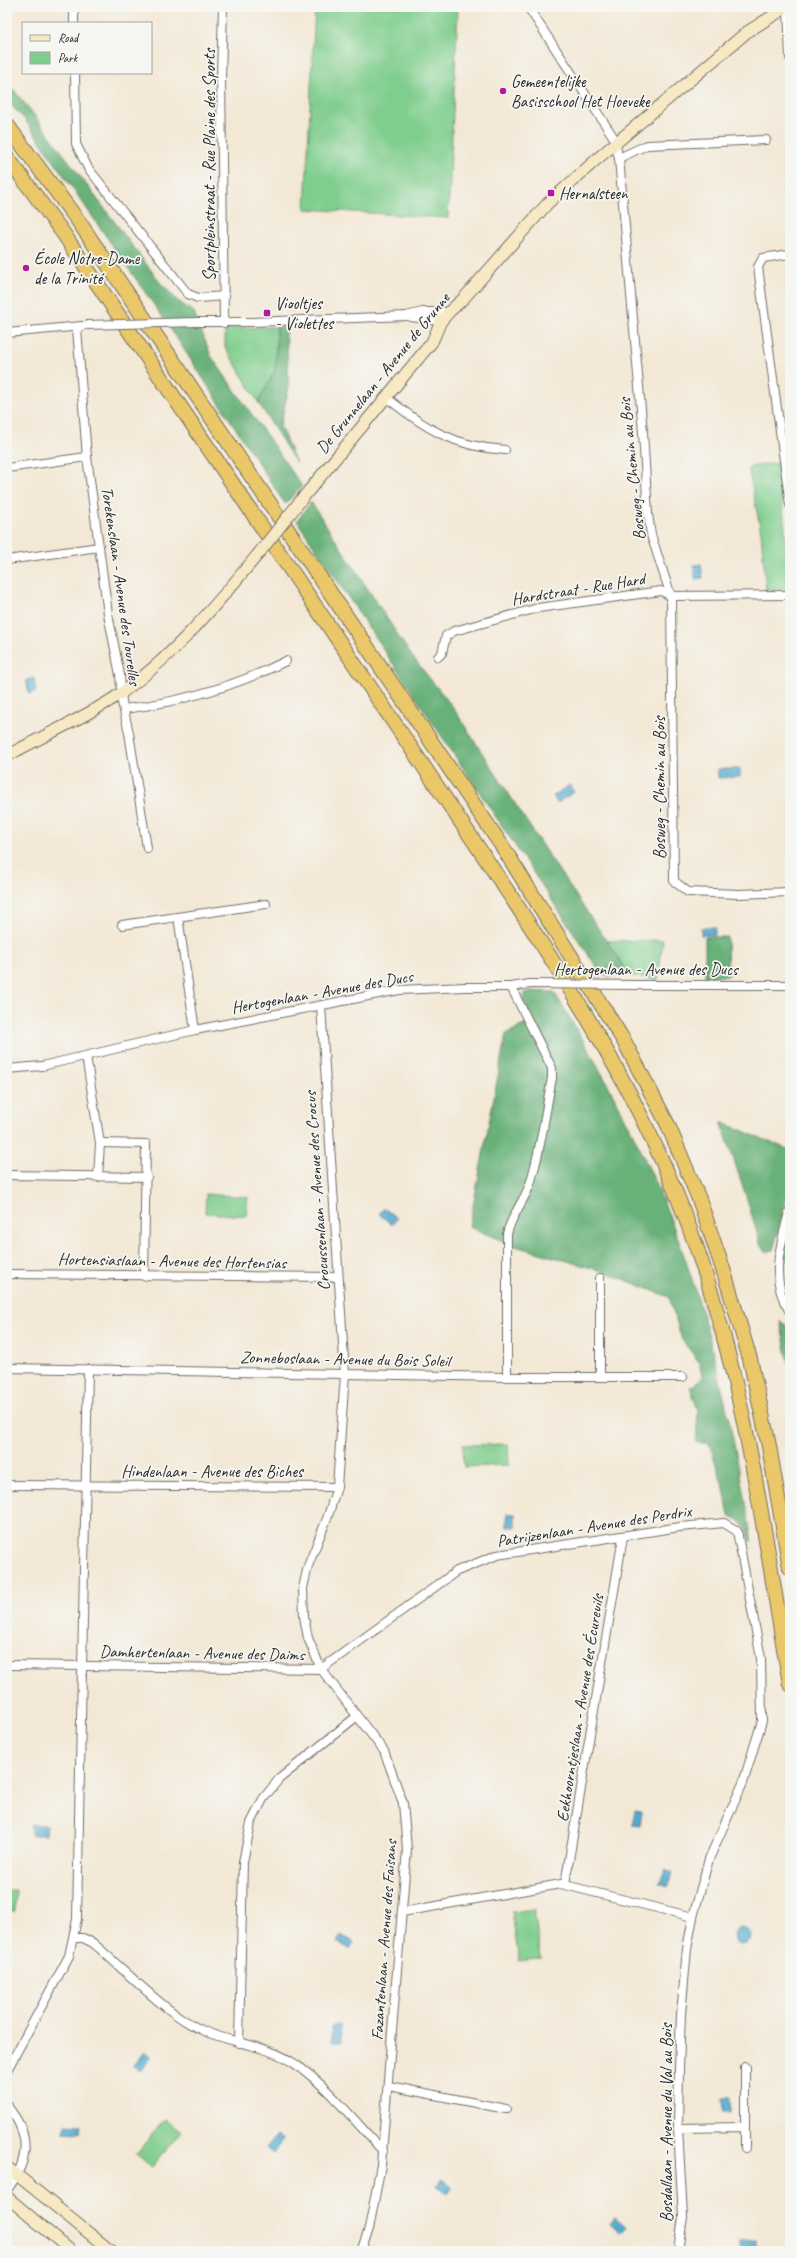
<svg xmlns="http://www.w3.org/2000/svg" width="797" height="2258" viewBox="0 0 797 2258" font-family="Caveat,sans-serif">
<rect width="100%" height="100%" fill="#f6f6f2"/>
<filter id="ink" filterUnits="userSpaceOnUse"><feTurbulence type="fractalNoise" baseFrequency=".025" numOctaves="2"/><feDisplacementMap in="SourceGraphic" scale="8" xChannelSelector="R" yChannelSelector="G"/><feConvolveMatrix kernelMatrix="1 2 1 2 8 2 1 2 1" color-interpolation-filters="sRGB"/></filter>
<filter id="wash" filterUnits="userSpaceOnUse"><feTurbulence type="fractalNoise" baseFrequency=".012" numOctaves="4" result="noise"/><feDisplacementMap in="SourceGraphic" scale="16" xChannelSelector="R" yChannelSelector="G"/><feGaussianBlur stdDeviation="0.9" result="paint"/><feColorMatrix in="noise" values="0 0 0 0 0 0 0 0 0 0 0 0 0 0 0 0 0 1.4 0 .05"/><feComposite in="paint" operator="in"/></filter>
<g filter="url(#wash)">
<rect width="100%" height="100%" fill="#f3e8d5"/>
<!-- green -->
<g fill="#80ce8e" stroke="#567c5c">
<path d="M315,7H458L448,218L305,209Z"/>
<path d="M277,327L275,371L258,402L225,347V328Z"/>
<path d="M778,463L787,548V589L766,590L761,532L748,467Z"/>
<path d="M663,940L658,980L628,975L607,941Z"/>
<path d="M206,1194L248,1197L246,1216L205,1213Z"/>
<path d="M508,1444L509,1465L464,1467L463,1445Z"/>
<path d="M7,1890H16L15,1911H7Z"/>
<path d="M534,1909L541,1958L519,1961L512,1912Z"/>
<path d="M165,2119L181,2132L152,2167L136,2154Z"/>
</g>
<!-- forest -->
<g fill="#68b179" stroke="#4a6e52">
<path d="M7,82L32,112L159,281L178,301L194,312L211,356L302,486L285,504L170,328L25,120L7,101Z"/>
<path d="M277,327H286L289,387L280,426L296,463L258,402L275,371Z"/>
<path d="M311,502L411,655L452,706L545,850L619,959L628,975H602L297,521Z"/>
<path d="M705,937H727L728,976L705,977Z"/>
<path d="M531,991L554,992C601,1067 642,1145 674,1228C712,1328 734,1435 752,1541H750C747,1529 743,1519 729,1516L724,1489L709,1443H696L698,1410L690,1387L697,1383L702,1376L699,1362L682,1340L669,1297L602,1271L515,1246L469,1227L506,1034L534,1020L523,1000L525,993Z"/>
<path d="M721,1122L790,1150V1186L773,1250L766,1252L761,1247L746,1196Z"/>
<path d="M790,1221V1263L782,1256Z"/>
<path d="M780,1321L790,1328V1370Z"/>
</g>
<!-- water -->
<g fill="#53aad0" stroke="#3f6a7e">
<path d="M701,564L703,578L695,579L694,565Z"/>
<path d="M34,678L36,692L29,694L26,680Z"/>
<path d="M718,769H740V777L718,778Z"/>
<path d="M570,785L574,792L557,803L553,796Z"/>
<path d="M715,927V935H701V928Z"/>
<path d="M384,1208L397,1218L392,1225L379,1214Z"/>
<rect x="507" y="1514" width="8" height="13"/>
<path d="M635,1811L642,1812L640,1826L632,1825Z"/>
<path d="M31,1825H47L46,1835H31Z"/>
<path d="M665,1870L673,1873L667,1886L659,1883Z"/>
<circle cx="742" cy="1936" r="8"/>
<path d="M341,1935L354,1942L350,1949L337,1942Z"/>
<path d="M340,2025L341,2042H332V2026Z"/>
<path d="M145,2051L152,2057L140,2071L133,2065Z"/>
<path d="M722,2098H730V2112H723Z"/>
<path d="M66,2124L81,2125L80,2133L65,2132Z"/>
<path d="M277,2135L284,2140L273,2154L266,2148Z"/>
<path d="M441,2180L452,2187L448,2193L437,2186Z"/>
<path d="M615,2217L627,2227L621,2234L610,2224Z"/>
<path d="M756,2240V2248L740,2249V2242Z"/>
</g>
</g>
<g filter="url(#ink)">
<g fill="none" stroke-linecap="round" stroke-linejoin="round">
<defs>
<g id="street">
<path d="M74,7V23"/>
<path d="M223,7L221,78L224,323"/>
<path d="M528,7L614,138C617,145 616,151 619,158L643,432L648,514L651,535L671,596L674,881L688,892L739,894L790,892"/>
<path d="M788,7L790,58"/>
<path d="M75,73L76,144L88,168L188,294L198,298L225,296"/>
<path d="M619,158L647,145L766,140"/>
<path d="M790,254L763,258L758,267L790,505"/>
<path d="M411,317L441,321"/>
<path d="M197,322H252L406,316L423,312H449"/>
<path d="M77,328L87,457L108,614L120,675L122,702L129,733L147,848"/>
<path d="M7,333L82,326"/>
<path d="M386,397C424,428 455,447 505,450"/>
<path d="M7,468L87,457"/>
<path d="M7,560L99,547"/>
<path d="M438,657L442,653L446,636L454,631L538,608L661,591L671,596L790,595"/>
<path d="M124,709C179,702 236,686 286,661"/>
<path d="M178,917L195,1030"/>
<path d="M122,925L266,904"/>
<path d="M634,985H790"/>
<path d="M321,1006L345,1374L337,1487L328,1516L308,1566L303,1588L304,1617L308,1638L321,1669L384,1751L403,1803L407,1849L381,2165L369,2229L361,2251"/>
<path d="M86,1056L100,1143L98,1177"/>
<path d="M7,1069L42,1066L195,1030L399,990L465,987H511L530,984"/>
<path d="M100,1143L146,1144L144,1276"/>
<path d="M7,1175L147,1177"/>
<path d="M790,1209C781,1244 768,1279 790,1312"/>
<path d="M7,1274L337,1277"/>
<path d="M7,1368L507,1377H683"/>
<path d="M507,1377V1234C511,1215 524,1202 530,1184C541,1150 545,1113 552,1078V1068L511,987"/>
<path d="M600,1377V1278"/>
<path d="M7,1485L337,1487"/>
<path d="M7,1665L321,1669"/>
<path d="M321,1669L457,1571L497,1555L680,1527L724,1523L737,1531L761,1658L762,1721L743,1783L709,1859L693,1917L687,1949L681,2014L679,2069L678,2128L683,2217L678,2251"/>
<path d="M565,1884L623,1537"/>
<path d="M402,1912L561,1884L693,1917"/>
<path d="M74,1938H83L93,1943C124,1969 168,2016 204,2031C234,2044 268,2045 295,2064C326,2084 357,2124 383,2151"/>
<path d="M239,2043L243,1862L251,1823L263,1799L279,1779L356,1717"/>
<path d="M745,2067V2127"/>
<path d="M7,2070L69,1956L77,1919L88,1369"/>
<path d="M389,2086L506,2109"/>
<path d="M7,2106C32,2135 29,2161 7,2190"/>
<path d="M678,2128L745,2127V2148"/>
</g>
<g id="secondary">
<path d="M301,500L432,342L441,321L449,312L464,298L548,203L597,159L747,32L787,7"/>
<path d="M7,756C42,736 80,720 114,698C171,660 216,605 259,553"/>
<path d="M7,2167L111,2251"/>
<path d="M7,2197L71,2251"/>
</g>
<g id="highway">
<path d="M7,125L79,222L502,846L624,1041L668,1125L699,1199L724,1272L750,1359L769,1446L790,1568"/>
<path d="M7,157L63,233C184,411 304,589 424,767C520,911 623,1053 685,1216C743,1366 763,1527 790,1684"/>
</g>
</defs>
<!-- street casing -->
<use href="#street" stroke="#716d66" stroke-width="10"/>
<!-- secondary casing -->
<use href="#secondary" stroke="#716d66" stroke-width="13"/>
<!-- highway casing -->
<use href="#highway" stroke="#716d66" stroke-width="16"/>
<!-- street -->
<use href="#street" stroke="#fff" stroke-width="8"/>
<!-- secondary -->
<use href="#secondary" stroke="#f7e9c3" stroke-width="11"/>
<!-- highway -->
<use href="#highway" stroke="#eac769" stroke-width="14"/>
<defs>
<g id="street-bridge">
<path d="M86,325L197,322"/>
<path d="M530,984L634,985"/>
</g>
<path id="secondary-bridge" d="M259,553L301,500"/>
</defs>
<!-- street-bridge casing -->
<use href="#street-bridge" stroke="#716d66" stroke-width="10" stroke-linecap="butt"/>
<!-- secondary-bridge casing -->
<use href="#secondary-bridge" stroke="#716d66" stroke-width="13" stroke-linecap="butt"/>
<!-- street-bridge -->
<use href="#street-bridge" stroke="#fff" stroke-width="8"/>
<!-- secondary-bridge -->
<use href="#secondary-bridge" stroke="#f7e9c3" stroke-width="11"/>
</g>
</g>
<!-- markers -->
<g fill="#b5179e" stroke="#f6f6f2" stroke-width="1.5">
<circle cx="503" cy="91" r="4"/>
<rect x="547" y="189" width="8" height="8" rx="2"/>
<circle cx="26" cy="268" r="4"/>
<rect x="263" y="309" width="8" height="8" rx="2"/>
</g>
<g text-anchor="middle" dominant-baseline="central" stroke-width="3.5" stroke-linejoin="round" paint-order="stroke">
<!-- poi labels -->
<g font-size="17" fill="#2b2b2b" stroke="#f6f6f2" text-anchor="start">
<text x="511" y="81">Gemeentelijke<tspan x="511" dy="20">Basisschool Het Hoeveke</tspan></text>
<text x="559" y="193">Hernalsteen</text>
<text x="34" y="258">École Notre-Dame<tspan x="34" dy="20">de la Trinité</tspan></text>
<text x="275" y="303">Viooltjes<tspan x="275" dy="20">- Violettes</tspan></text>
</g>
<!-- street labels -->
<g font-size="17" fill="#2b2b2b" stroke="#f6f6f2">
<text transform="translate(209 165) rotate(-90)">Sportpleinstraat - Rue Plaine des Sports</text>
<text transform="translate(383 373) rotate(-51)">De Grunnelaan - Avenue de Grunne</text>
<text transform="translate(632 469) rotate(-96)">Bosweg - Chemin au Bois</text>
<text transform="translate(121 586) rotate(82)">Torekenslaan - Avenue des Tourelles</text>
<text transform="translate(578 589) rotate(-9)">Hardstraat - Rue Hard</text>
<text transform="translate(659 788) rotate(-90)">Bosweg - Chemin au Bois</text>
<text x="646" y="969">Hertogenlaan - Avenue des Ducs</text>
<text transform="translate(322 992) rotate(-10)">Hertogenlaan - Avenue des Ducs</text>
<text transform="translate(317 1191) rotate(-94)">Crocussenlaan - Avenue des Crocus</text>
<text transform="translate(172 1261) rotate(1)">Hortensiaslaan - Avenue des Hortensias</text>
<text transform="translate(345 1359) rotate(1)">Zonneboslaan - Avenue du Bois Soleil</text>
<text x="212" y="1471">Hindenlaan - Avenue des Biches</text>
<text transform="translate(594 1526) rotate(-9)">Patrijzenlaan - Avenue des Perdrix</text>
<text transform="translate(202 1653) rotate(1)">Damhertenlaan - Avenue des Daims</text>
<text transform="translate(580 1708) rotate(-81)">Eekhoorntjeslaan - Avenue des Écureuils</text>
<text transform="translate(384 1940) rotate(-86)">Fazantenlaan - Avenue des Faisans</text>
<text transform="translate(666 2123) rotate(-90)">Bosdallaan - Avenue du Val au Bois</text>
</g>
</g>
<!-- margin -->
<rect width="797" height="2258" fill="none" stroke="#f6f6f2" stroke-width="24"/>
<!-- legend -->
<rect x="22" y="22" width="130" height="52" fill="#f6f6f2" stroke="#a5a5a2"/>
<rect x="30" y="35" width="20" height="6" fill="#f7e9c3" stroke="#a5a5a2"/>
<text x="58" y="42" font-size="12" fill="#2b2b2b">Road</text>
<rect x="30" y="52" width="20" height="12" fill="#80ce8e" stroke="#a5a5a2"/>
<text x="58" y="62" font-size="12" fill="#2b2b2b">Park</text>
</svg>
